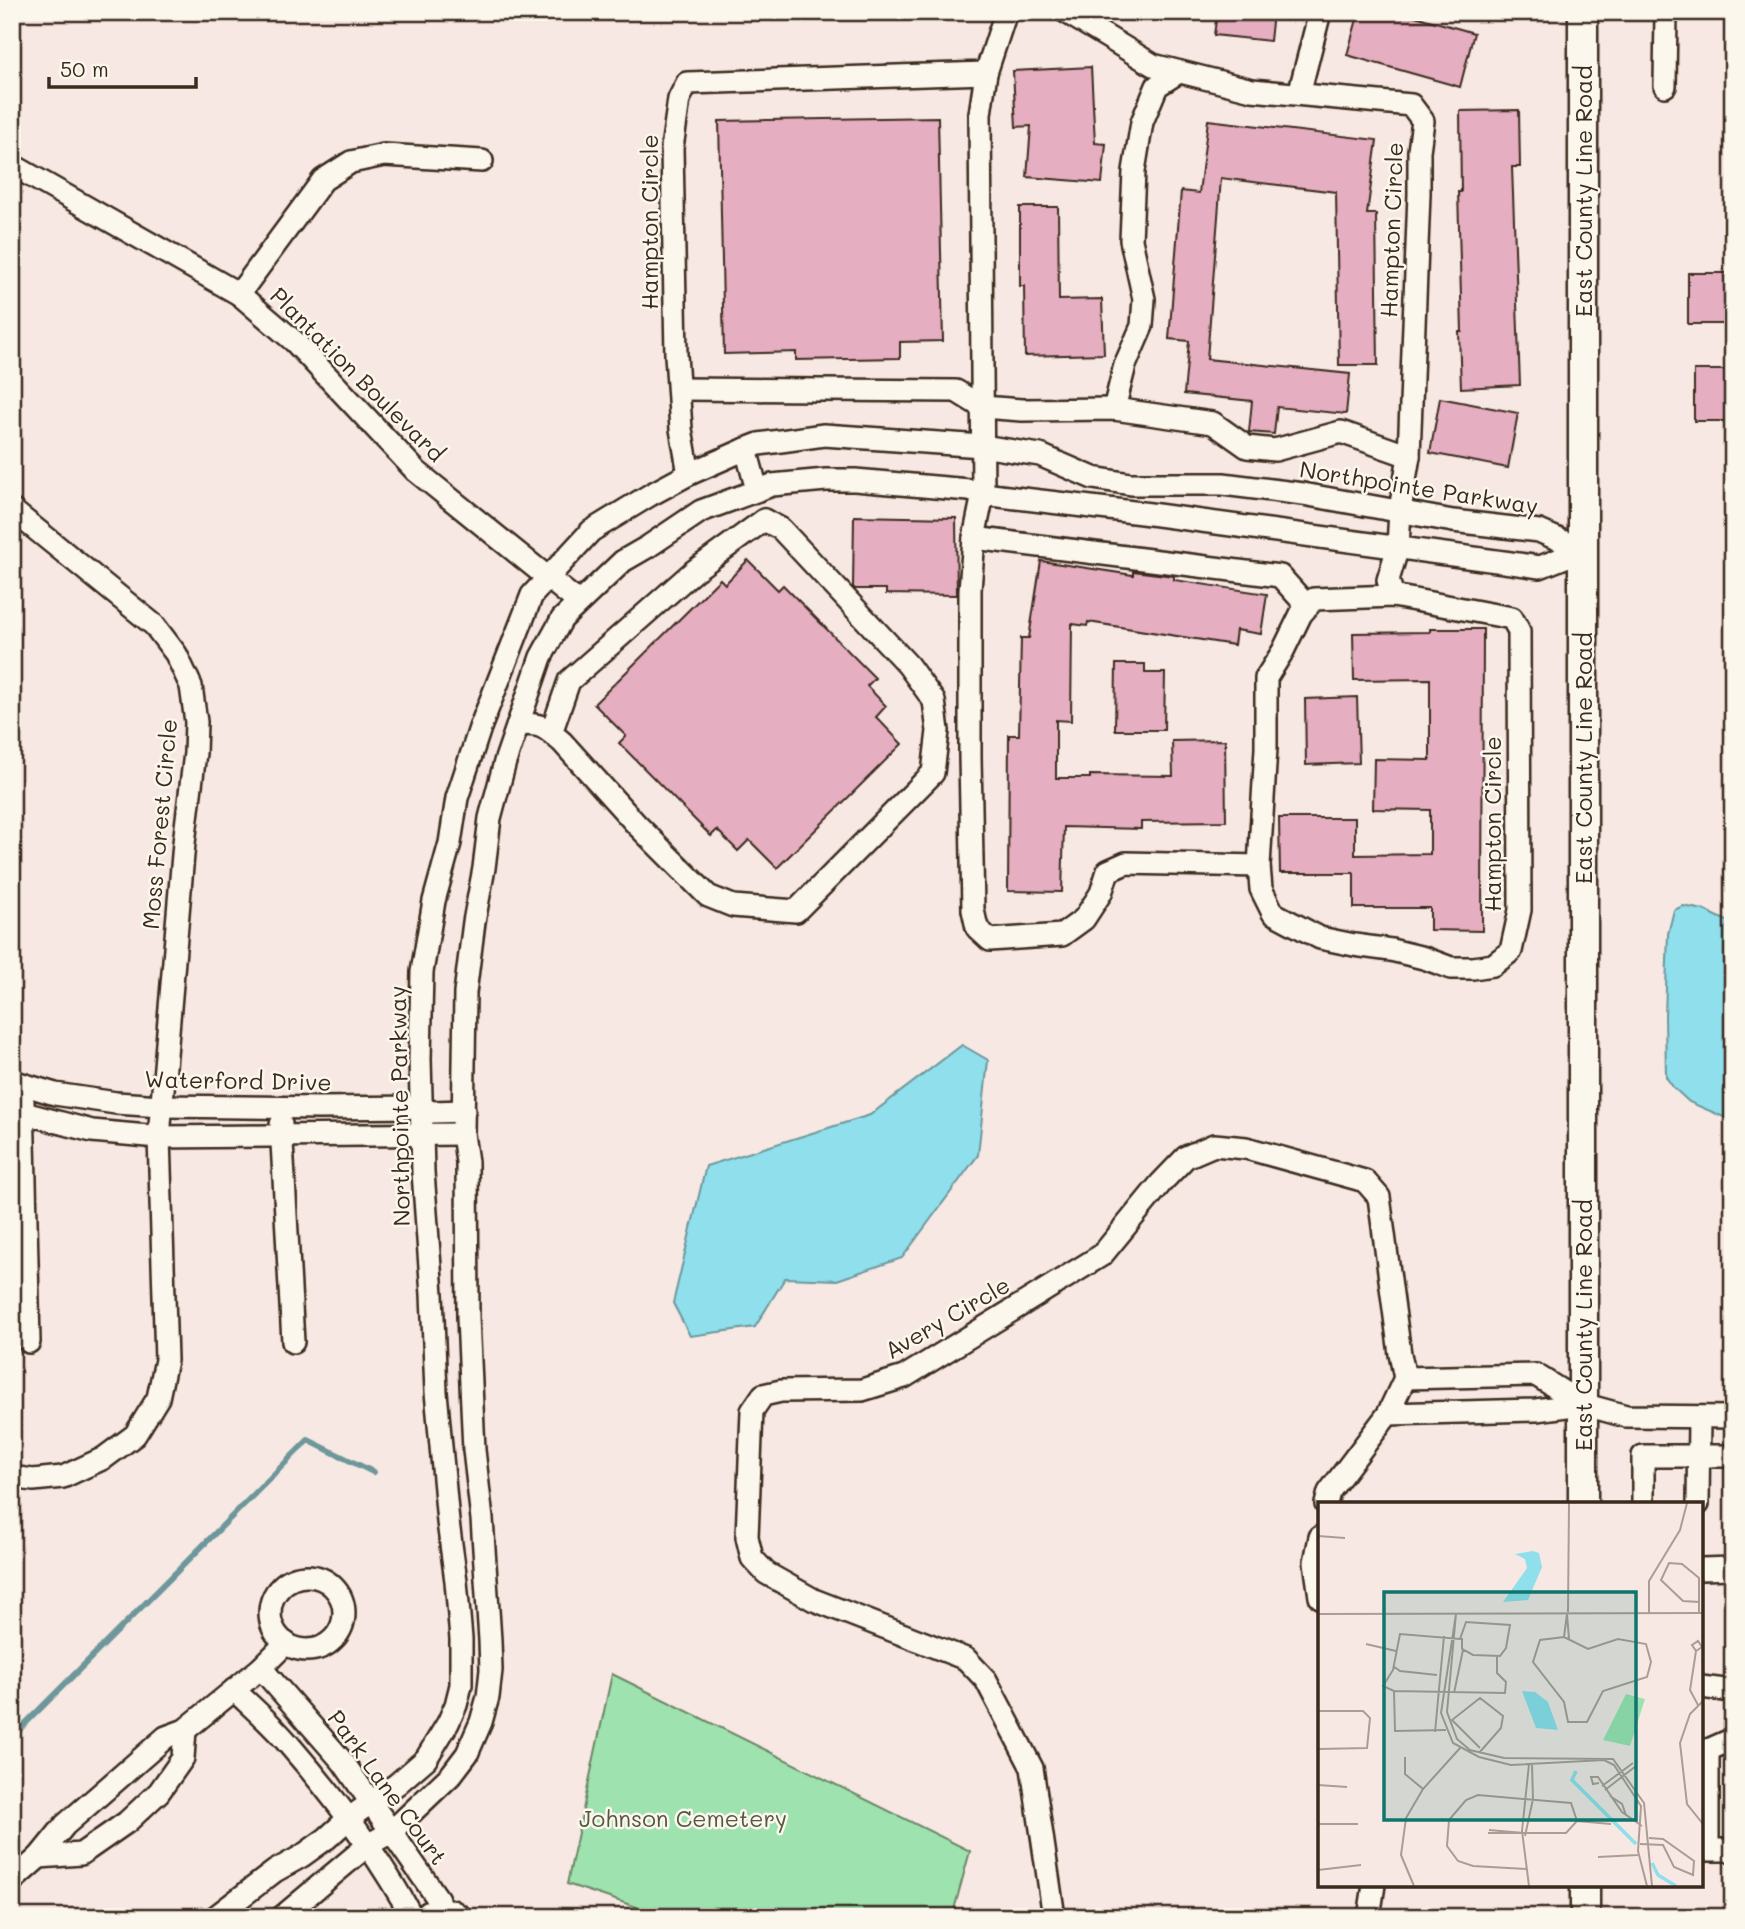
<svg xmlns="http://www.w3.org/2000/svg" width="1745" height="1929" viewBox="0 0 1745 1929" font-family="Mali,sans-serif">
<rect width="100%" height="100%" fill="#f7e8e3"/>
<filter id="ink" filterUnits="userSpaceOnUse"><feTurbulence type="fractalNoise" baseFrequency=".0143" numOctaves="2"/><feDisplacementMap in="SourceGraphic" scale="14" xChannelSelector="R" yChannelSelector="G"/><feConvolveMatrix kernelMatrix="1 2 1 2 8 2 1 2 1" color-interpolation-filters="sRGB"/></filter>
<g filter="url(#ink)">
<!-- green -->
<path fill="#9ee3af" stroke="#6c8666" stroke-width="2" d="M612,1674L970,1851L952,1917H667L567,1884Z"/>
<!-- water -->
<g fill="#8fdfec" stroke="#6d979a" stroke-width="2">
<path d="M1683,906L1704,910L1733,924V1121L1689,1102L1673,1087L1666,1077L1665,1015L1668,934L1674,910Z"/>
<path d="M962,1045L988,1060L978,1155L902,1258L837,1280L785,1278L755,1327L690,1336L673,1303L706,1166L870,1115Z"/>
</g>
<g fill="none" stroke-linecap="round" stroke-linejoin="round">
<!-- stream -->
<path stroke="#6d979a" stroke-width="6" d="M12,1737L308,1440L373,1472"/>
</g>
<!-- building -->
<g fill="#e6aec1" stroke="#3b2a1e" stroke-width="2">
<path d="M1217,12H1273L1270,41L1214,35Z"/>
<path d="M1359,12H1401L1474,33L1460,87L1347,55Z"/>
<path d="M1091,67L1095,143L1106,144L1102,183L1027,177L1031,126L1016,127L1013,71Z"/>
<path d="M1519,110L1520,167H1512L1520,385L1461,388L1459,332H1462L1458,192H1461L1460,111Z"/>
<path d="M938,117L943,341L900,342V358L796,360V352L724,354L719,121Z"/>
<path d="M1208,120L1377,140L1367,214H1376L1378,365H1339L1336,192L1221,178L1207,359L1350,374L1346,414L1277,407L1274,434L1249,432L1252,401L1184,394L1189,341L1169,339L1181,191L1199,193Z"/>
<path d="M1020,207H1058L1059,300L1102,299L1104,354L1025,356L1024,286H1020Z"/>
<rect x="1688" y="273" width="45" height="51"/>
<rect x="1694" y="370" width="39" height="51"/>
<path d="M1440,398L1518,413L1508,468L1430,453Z"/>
<path d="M854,516L956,518L957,595L886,594V589H855L853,587Z"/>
<path d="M748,560L778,590L783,585L875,678L867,686L886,706L876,717L902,744L777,868L749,840L738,851L717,830L711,836L619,743L626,736L594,704L720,579L725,584Z"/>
<path d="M1041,561L1133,575V571L1174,576V580L1267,594L1261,634L1236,630L1234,645L1088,622L1087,626L1072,624L1071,721L1056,720V778H1090V775L1173,776L1172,741L1225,740L1226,821L1141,822V829L1064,827L1062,892L1008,891L1009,735H1019L1021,638H1029Z"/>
<path d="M1430,629H1483L1482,931L1430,930V908H1354V873H1280L1279,818H1355V855L1430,854V810L1373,809L1374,759L1430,760V679L1354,680L1353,633L1430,632Z"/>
<path d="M1116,664H1145V673H1165L1164,730H1115Z"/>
<path d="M1357,697L1359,763L1306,765L1305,699Z"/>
</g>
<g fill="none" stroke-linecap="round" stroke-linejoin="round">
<defs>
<g id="minor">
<path d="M1066,12L1153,65L1252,90L1411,105L1423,121L1419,151V194L1409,456L1400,510L1398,547L1388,580L1393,596"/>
<path d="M986,73L980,114L983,494L974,538L970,590V757L973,910L977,928L990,940L1062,935L1084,919L1101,893L1108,871L1126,863L1259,866"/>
<path d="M1665,86L1666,12"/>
<path d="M1299,94L1320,12"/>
<path d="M12,165L239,294L295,342L416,471L578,602"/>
<path d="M239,294L323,180L351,162L384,155L482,161"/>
<path d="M679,389L956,391L982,407L1022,410L1114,409L1213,423L1247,447L1275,450L1341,432L1409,456"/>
<path d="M1114,409L1125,365L1142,326L1144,299L1131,240L1134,171L1142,122L1157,86L1179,72"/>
<path d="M746,449L757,490"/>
<path d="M689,474L681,429L676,355L672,148L679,99L687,83L986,73L1006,12"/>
<path d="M12,510L154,625L176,654L191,686L196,722L195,753L184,843L159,1137L166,1360L158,1398L135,1435L104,1458L63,1477L33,1480L12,1477"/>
<path d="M974,538L1280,576L1307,606"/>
<path d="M1393,596L1512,618L1519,631L1520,910L1511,951L1493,965L1473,968H1451L1424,958L1391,950L1354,945L1320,938L1273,913L1261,889L1259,866L1266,748V678L1283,651L1301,614L1314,599Z"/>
<path d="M518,724C543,724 543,726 562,742L637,825L708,896L733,906L796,911L933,773L938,731L934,701L908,665L781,529L764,520L694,571L569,681L551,733"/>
<path d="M12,1081L55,1094L116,1103L161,1106L319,1108L421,1107L432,1112L464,1111"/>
<path d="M23,1101L29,1342"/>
<path d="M12,1110L92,1131L159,1137L463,1134"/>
<path d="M281,1124L293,1342"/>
<path d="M1582,1404L1626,1416L1733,1417"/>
<path d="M1388,1414L1536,1410L1582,1404L1536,1375L1405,1378"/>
<path d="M1643,1504V1456H1733"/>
<path d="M1698,1504L1699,1417"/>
<path d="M1320,1537L1315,1562L1320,1597"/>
<path d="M1701,1569L1733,1568"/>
<circle cx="307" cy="1613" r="37"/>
<path d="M261,1668L343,1762L438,1899L439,1909"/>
<path d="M1701,1687L1733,1691"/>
<path d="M234,1690C253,1708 274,1726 291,1747C336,1799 379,1856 412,1917"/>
<path d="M1701,1750H1708L1733,1739"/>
<path d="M1708,1750V1850H1733"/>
<path d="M39,1857L81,1854L127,1822L159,1792L183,1758L185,1730"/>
<path d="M12,1881L39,1857L65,1825L166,1737L185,1730L261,1668L286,1643"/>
<path d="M428,1913C440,1907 451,1908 461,1917"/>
<path d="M215,1917L275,1871L302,1856L327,1838L348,1819L397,1784L426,1759L448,1723L456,1705L461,1685V1639L456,1581L448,1522L436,1392L432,1294L423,1172L420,1059L422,972L434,901L450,843L457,798L480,728L532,595L591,531L650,495L689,474L746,449L759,444L824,435L982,446L1040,455L1093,478L1131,484H1223L1303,494L1453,521L1539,531L1583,550"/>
<path d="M282,1917L368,1845L391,1832L451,1775L467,1754L481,1722L488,1697L491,1670L490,1640L482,1519L474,1450L468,1317L467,1162L463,1134L465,993L474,922L484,868L490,818L505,762L541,657L562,619L623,561L649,546L701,511L772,485L826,480H855L969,490L983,494L1150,514L1540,567L1583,550"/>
<path d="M1054,1917L1032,1768L986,1680L966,1659L814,1600L766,1573L752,1558L747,1537L752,1411L763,1395L781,1391L862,1390L904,1377L1102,1255L1161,1183L1186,1157L1214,1145L1246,1148L1365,1181L1379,1197L1400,1354L1405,1378L1388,1414L1329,1492L1326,1504"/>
<path d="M1369,1917L1374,1885"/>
</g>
<g id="major">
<path d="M1583,1504V12"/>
<path d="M1585,1885V1917"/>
</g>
</defs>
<!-- minor casing -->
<use href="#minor" stroke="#3b2a1e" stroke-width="26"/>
<!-- major casing -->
<use href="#major" stroke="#3b2a1e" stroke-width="33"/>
<!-- minor -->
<use href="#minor" stroke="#fbf7ec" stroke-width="21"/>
<!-- major -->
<use href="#major" stroke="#fbf7ec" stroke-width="28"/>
</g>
</g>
<g text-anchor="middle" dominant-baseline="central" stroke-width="5" stroke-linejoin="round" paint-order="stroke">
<!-- street labels -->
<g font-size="23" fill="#3b2a1e" stroke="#fbf7ec">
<text transform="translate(1583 191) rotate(-90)">East County Line Road</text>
<text transform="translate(649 222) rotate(-90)">Hampton Circle</text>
<text transform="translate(1391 230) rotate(-88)">Hampton Circle</text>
<text transform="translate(358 374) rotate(45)">Plantation Boulevard</text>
<text transform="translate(1419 487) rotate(9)">Northpointe Parkway</text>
<text transform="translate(1583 758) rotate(-90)">East County Line Road</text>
<text transform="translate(159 824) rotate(-85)">Moss Forest Circle</text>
<text transform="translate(1492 824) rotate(-90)">Hampton Circle</text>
<text transform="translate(238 1080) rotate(1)">Waterford Drive</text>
<text transform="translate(399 1106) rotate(-91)">Northpointe Parkway</text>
<text transform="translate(947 1317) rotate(-30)">Avery Circle</text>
<text transform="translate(1583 1325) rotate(-90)">East County Line Road</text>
<text transform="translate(388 1787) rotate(54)">Park Lane Court</text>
</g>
<!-- park labels -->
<g font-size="23" fill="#545842" stroke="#fbf7ec">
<text x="683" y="1818">Johnson Cemetery</text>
</g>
</g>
<!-- overview -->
<g transform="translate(1318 1502)">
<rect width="385" height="385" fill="#f7e8e3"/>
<path d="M308,192L327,197L312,244L285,238Z" fill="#9ee3af"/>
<path d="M215,49L221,51L224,65L210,98L185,100L209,66L207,57L197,52ZM204,189L217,190L230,200L240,228L218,226Z" fill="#8fdfec"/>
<path fill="none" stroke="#8fdfec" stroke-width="3.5" d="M258,269L254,278L318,342M334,361L340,373L358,384"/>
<path fill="none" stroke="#ac9c94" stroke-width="2" d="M0,34L27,36M250,110L251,1M331,111V79L362,28L369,1M381,111V100L365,99L343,78L351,61L364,62L381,76V100M0,112L385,111M138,112L123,211L135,241L161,255L193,263L286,258L296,263L323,304L320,349L329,384M138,112L129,210L139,237L152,248L186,256L295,257L326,301L334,384M246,135L270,147L300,137L328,142L333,160L329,175L285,189L269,220H250L246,200L215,160L222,138ZM246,135L249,112L251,137M48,142L78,149M378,149L384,145L380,139L374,143L378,149L372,188L380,203M75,164L82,169L119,173M76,189L187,191L188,180L179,171V154M136,191L145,148M385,199L372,212L362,241L369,302L385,322M0,209H45L52,216L49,246L0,247M128,228L77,229L76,189L65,184L75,168L82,132L142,137L148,120L192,123L188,146L182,154L155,153L144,147V136M117,230L126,134M161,251L183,226L185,214L162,196L134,218L162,246M87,255V272L105,287M281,281L275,282L273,275H280L304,310L324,324M0,283L29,285M284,284L315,261M287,288L318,264M292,294L304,302L308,313M259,319L293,322M0,322H40M171,328L206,331M170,331H248L259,319L253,301L160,293L148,298L131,318L129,344L140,359L155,364L209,367M207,334L215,297L214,262M322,342L345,343L356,365L375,373L376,359L345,337L331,336M280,355L320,353M0,368L43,363M96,384L83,353L88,316L105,287L143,245M211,384L204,329L211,262"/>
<path fill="#0f766e" fill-opacity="0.15" stroke="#0f766e" stroke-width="3.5" d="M66,90H318V318H66Z"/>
<rect width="385" height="385" fill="none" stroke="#3b2a1e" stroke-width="3.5"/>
</g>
<!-- margin -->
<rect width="1745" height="1929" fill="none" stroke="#fbf7ec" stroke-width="42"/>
<rect x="21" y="21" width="1703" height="1887" fill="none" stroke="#3b2a1e" stroke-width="2.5" filter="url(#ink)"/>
<!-- scale -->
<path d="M49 77v10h147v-10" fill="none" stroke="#3b2a1e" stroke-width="3.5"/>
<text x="60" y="77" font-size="21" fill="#3b2a1e" stroke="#fbf7ec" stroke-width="5" paint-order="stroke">50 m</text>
</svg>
